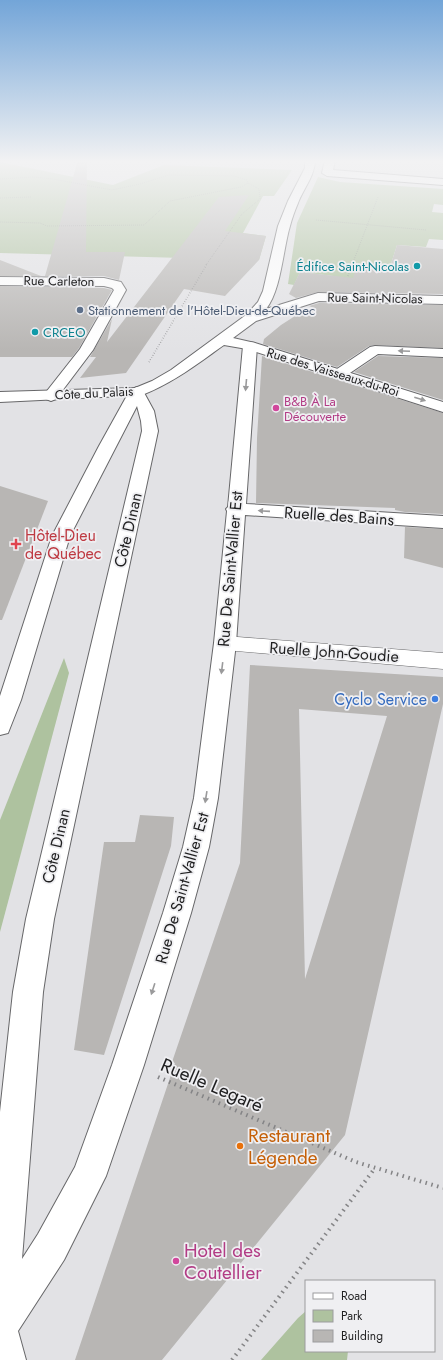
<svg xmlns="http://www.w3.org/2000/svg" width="443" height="1360" viewBox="0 0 443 1360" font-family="Jost,sans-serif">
<rect width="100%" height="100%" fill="#e2e2e5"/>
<!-- green -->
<g fill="#aec29f">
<path d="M0,162L113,185L164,165L292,170L274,196H263L243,233L266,236L259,260L0,253Z"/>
<path d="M318,177L340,182L443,189V205L434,204L432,212L443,213V240L429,239L426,247L397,245L390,267L349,289L333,276L300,272L294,285L288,284L297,223Z"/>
<path d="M64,658L69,673L0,932V820Z"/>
<path d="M306,1311V1351H348L347,1360H261L298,1318Z"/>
</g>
<!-- building -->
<g fill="#b8b6b4" fill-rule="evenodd">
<path d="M78,160H87L86,252H125L119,280L104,276H45Z"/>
<path d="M249,195L225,231L266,236L259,260L225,296L184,289L126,373L80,378L96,357H90L112,319L107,342L219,197Z"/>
<path d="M397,245L443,249V294L318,292L296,298L289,294L300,272L353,278L358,264L390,267Z"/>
<path d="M0,260L41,276H0Z"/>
<path d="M0,286L104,288L112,290L79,348L72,357H0Z"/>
<path d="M319,303L443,305V348L375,345L369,346L337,367L263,344L264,339L281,325L295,316L316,309L309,306Z"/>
<path d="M262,356L443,413V514L405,512L395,510V508L256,503L257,438Z"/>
<path d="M378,356L443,358V400L354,372Z"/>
<path d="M0,486L48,501L2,620H0Z"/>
<path d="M405,527L443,529V568L404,558Z"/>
<path d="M250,665L443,677V704L345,1135L162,1360H75L175,1063L172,1062L240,863ZM299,709L387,716L305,979Z"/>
<path d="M140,815L174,817L171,846L104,1055L74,1050L104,842H135Z"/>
</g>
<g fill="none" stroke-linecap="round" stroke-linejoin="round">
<defs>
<path id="pedestrian" d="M225,636L443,653V669L225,650L218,648L215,643L218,638Z"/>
<g id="minor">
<path d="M325,160H335L333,170L443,179V185L327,176L322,173Z"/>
<path d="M0,277L104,278L121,282L126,290L93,350L56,399L51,401L46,399L43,396L80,349L114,290L112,288L104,286L0,285Z"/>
<path d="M250,342L255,343L257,346L246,504L443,516V528L245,515L236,643L218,798L209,847L191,913L144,1065L106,1176L64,1260L18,1331L26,1360H0V1112L13,992L26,919L142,431L141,421L137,406L70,536L21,700L8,733L0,735V696L52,536L99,446L129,392L132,389L137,387L142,389L154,411L158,431L54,919L43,992L22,1259L38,1234L75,1167L112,1065L163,913L183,847L194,798L214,643L227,511L226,509L228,507L243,346L245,343Z"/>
<path d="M375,346L443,349V357L378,354L344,377L339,378L334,377L332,374L334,371L370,347Z"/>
</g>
<path id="tertiary" d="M305,160H315C315,176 303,189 298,203C295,210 292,218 290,226C283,249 281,291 266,309L318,293L443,296V304L319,301L256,321L233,338L255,343L443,402V412L247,349L224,345C197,364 173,383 142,395L0,402V392L135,388L152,381L171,370L246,315L258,302L263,291L278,226L288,201L305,168Z"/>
</defs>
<!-- pedestrian casing -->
<use href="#pedestrian" stroke="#676769" stroke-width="1"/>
<!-- minor casing -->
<use href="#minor" stroke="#676769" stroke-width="2"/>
<!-- tertiary casing -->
<use href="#tertiary" stroke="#676769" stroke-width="2"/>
<!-- path-far2 -->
<g stroke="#848486" stroke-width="1" stroke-dasharray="0.5 1.5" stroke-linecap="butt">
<path d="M0,179L33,177L53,179L112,190L140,184L169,175L234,176L247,180L248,183L241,187L170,201L144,225L47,226L40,223L0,222"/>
<path d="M0,198L32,197"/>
<path d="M316,220L426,230"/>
<path d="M206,265L242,214L260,199L259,189L248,183"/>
<path d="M352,265L378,197"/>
</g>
<!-- path-far1 -->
<g stroke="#848486" stroke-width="1.5" stroke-dasharray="0.5 2" stroke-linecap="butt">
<path d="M348,276L352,264"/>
<path d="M149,362L207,264"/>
</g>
<!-- path -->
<g stroke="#848486" stroke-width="4" stroke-dasharray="1.5 4.5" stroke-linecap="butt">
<path d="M158,1077L356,1162L443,1188"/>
<path d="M232,1360L375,1168"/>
</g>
<!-- pedestrian -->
<use href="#pedestrian" fill="#fff" fill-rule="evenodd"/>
<!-- minor -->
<use href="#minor" fill="#fff" fill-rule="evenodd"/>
<!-- tertiary -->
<use href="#tertiary" fill="#fff" fill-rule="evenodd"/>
</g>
<!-- one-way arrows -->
<defs><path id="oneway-solid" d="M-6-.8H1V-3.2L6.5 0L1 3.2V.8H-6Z"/></defs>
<g fill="#9a9a9b">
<use href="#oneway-solid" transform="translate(404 351) rotate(-177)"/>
<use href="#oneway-solid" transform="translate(246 385) rotate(95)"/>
<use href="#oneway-solid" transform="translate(420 399) rotate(18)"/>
<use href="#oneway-solid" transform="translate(264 511) rotate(-176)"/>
<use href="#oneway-solid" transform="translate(222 668) rotate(97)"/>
<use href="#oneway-solid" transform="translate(206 797) rotate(99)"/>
<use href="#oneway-solid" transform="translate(153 989) rotate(108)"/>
</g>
<!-- sky -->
<linearGradient id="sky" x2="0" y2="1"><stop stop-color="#73a5d8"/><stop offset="0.46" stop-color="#f2f2f3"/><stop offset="1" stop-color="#f2f2f3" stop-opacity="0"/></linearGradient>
<rect width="443" height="351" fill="url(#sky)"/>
<!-- markers -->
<g fill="#0f9aa8" stroke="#efeff2" stroke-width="1.5">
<circle cx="417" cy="266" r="4"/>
<circle cx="35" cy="332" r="4"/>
</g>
<circle fill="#5c6f8a" stroke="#efeff2" stroke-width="1.5" cx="80" cy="310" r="4"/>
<g fill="#d1479c" stroke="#efeff2" stroke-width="1.5">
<circle cx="276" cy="408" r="4"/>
<circle cx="176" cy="1261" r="4"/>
</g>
<path fill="#e0444e" stroke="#efeff2" stroke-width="1.5" d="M14 538h4v4h4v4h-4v4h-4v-4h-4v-4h4z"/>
<circle fill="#3f7fe0" stroke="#efeff2" stroke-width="1.5" cx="435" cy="699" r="4"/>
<circle fill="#e8710a" stroke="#efeff2" stroke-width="1.5" cx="240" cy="1146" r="4"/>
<g text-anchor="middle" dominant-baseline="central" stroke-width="3.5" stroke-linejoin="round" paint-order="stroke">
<!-- far-culture labels -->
<g font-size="13" fill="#0d838f" stroke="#efeff2" text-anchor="end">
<text x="409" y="266">Édifice Saint-Nicolas</text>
<text x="43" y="332" text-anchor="start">CRCEO</text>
</g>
<!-- far-street labels -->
<g font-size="13" fill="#1f1f20" stroke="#efeff2">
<text transform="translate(59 281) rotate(1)">Rue Carleton</text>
<text transform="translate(375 298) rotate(1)">Rue Saint-Nicolas</text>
<text transform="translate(333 372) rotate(17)">Rue des Vaisseaux-du-Roi</text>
<text transform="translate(94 393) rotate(-3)">Côte du Palais</text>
</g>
<!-- far-service labels -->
<g font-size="13" fill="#4e5e75" stroke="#efeff2" text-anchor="start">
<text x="88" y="310">Stationnement de l'Hôtel-Dieu-de-Québec</text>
</g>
<!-- far-hotel labels -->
<g font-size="13" fill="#b23c85" stroke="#efeff2" text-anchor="start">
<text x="284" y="401">B&amp;B À La<tspan x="284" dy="15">Découverte</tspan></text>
</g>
<!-- street labels -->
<g font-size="16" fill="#1f1f20" stroke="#efeff2">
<text transform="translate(339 516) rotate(4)">Ruelle des Bains</text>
<text transform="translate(128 530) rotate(-77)">Côte Dinan</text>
<text transform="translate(230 569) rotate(-85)">Rue De Saint-Vallier Est</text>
<text transform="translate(334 652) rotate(4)">Ruelle John-Goudie</text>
<text transform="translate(56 846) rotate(-77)">Côte Dinan</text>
<text transform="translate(182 888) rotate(-74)">Rue De Saint-Vallier Est</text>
</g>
<!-- health labels -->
<g font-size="16" fill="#be3a42" stroke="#efeff2" text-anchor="start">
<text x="25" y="535">Hôtel-Dieu<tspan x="25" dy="18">de Québec</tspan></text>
</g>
<!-- shop labels -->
<g font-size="16" fill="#366cbe" stroke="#efeff2" text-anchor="end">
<text x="427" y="699">Cyclo Service</text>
</g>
<!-- near-street labels -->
<g font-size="19" fill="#1f1f20" stroke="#efeff2">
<text transform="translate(212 1085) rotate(23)">Ruelle Legaré</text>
</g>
<!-- near-food labels -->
<g font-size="19" fill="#c56008" stroke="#efeff2" text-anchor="start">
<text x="248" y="1135">Restaurant<tspan x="248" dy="22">Légende</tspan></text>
</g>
<!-- near-hotel labels -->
<g font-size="19" fill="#b23c85" stroke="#efeff2" text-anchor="start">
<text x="184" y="1250">Hotel des<tspan x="184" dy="22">Coutellier</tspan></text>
</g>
</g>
<!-- legend -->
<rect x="305" y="1280" width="130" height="72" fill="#efeff2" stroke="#9c9c9e"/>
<rect x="313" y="1293" width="20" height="6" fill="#ffffff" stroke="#9c9c9e"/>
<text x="341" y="1300" font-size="12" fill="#1f1f20">Road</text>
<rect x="313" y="1310" width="20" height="12" fill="#aec29f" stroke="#9c9c9e"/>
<text x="341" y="1320" font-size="12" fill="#1f1f20">Park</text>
<rect x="313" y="1330" width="20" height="12" fill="#b8b6b4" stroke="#9c9c9e"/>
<text x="341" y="1340" font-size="12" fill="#1f1f20">Building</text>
</svg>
